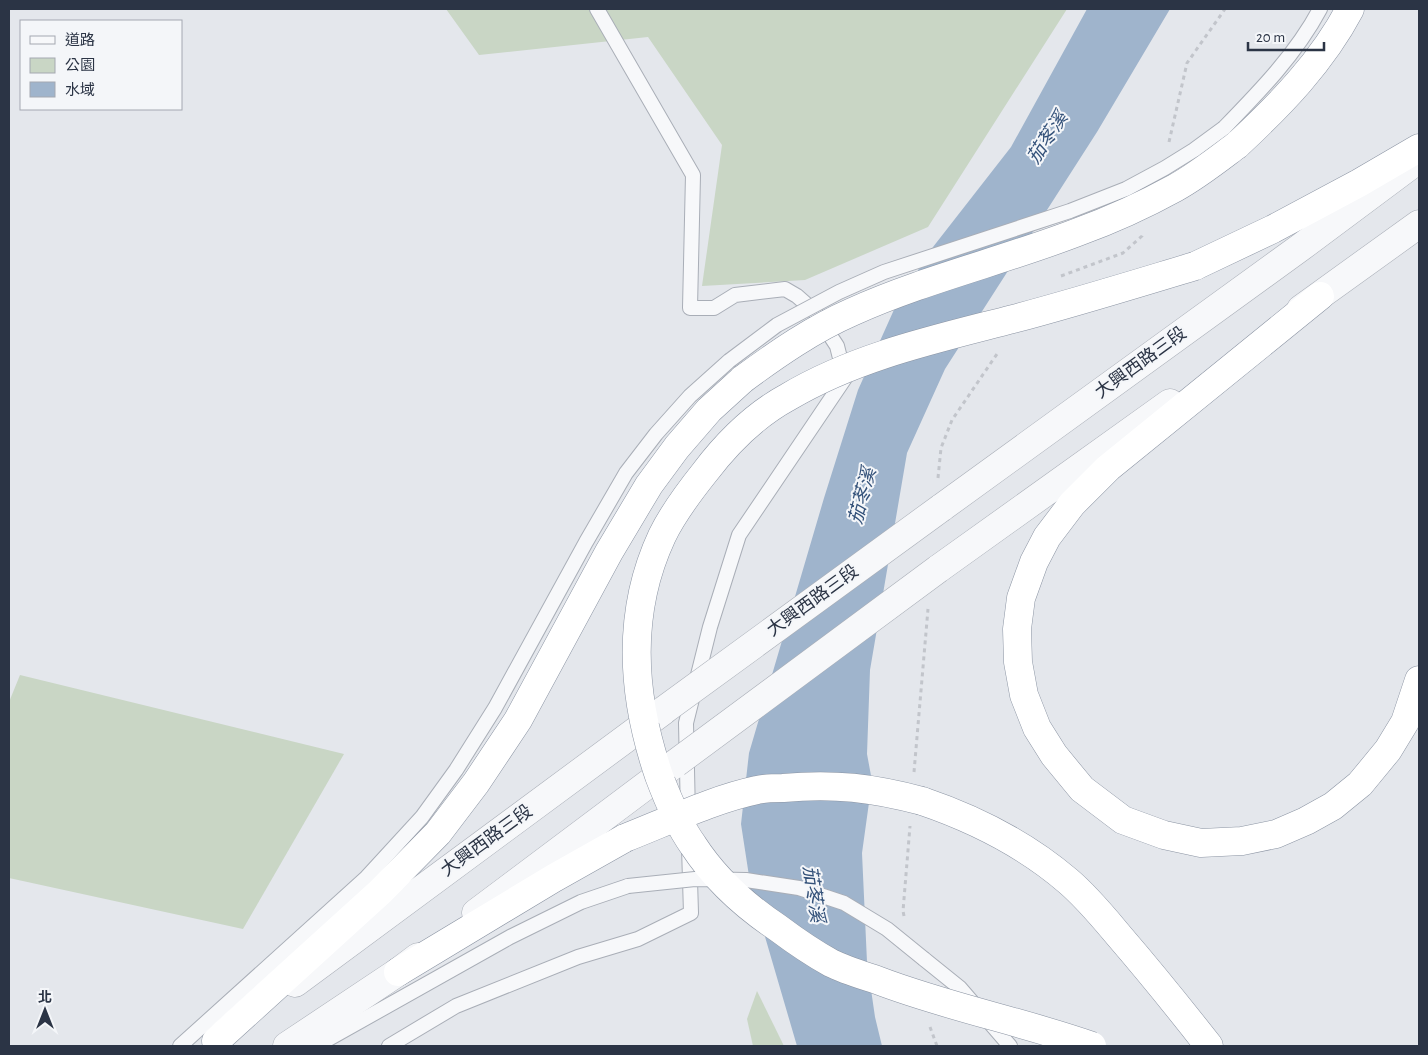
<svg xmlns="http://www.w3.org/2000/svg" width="1428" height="1055" viewBox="0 0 1428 1055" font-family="'Alegreya Sans','Noto Sans TC',sans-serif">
<rect width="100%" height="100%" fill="#e4e7ec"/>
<!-- green -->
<g fill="#c9d6c5">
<path d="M446,9H1067L928,227L805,280L702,286L722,145L648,37L479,55Z"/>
<path d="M20,675L344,754L243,929L9,878V702Z"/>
<path d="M757,991L784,1046H753L747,1019Z"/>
</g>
<!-- water -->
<path fill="#9fb4cc" d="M1087,9H1170L1097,132L945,369L907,453L870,670L867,754L872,781L862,853L867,962L875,1017L882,1046H797L751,889L741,824L749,753L824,498L858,390L897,303L933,247L1011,147Z"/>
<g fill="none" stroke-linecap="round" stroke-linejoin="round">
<defs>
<g id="service">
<path d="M597,9L693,175L690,308H714L735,295L785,289L797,296L814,311L837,346L845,378L739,535L710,627L686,723L688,816"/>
<path d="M1224,128C1260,91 1296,54 1320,9"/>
<path d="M924,959L960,988L1010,1046"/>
<path d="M180,1046L366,878L422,817L456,770L495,708L586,542L626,473L656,434L690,396L729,361"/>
<path d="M316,1046L510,937L581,902L628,886"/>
<path d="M389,1046L456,1006L578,957L638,939L691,913L689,847"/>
</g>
<g id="tertiary">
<path d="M1301,309L1419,224"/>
<path d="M941,508L1301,247L1419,159"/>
<path d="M938,569L1170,403"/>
<path d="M476,913L676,763"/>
<path d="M295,983L663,711"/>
<path d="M287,1046L398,972L418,957"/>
</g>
<g id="motorway">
<path d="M1237,145C1281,104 1322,62 1350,9"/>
<path d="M1195,266L1273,229L1359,183L1419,148"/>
<path d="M1320,296L1108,468L1072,504L1047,537L1034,562L1021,598L1017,629L1018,662L1024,695L1037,728L1054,755L1082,789L1123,820L1164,835L1201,843L1242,841L1276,834L1306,821L1333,806L1360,784L1388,750L1405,722L1419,680"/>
<path d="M922,801C975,819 1026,845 1068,881C1088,898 1104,918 1120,937C1151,973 1180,1009 1209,1046"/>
<path d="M398,972L554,878L625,838"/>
<path d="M216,1041L380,892L438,833L476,783L518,720L609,552L649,485L677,447L709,410L743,379"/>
</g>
</defs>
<!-- service casing -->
<use href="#service" stroke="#a9aeb7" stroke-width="16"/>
<!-- tertiary casing -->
<use href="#tertiary" stroke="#a9aeb7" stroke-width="29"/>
<!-- motorway casing -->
<use href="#motorway" stroke="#8b94a3" stroke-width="29"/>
<!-- path -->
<g stroke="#c2c5cb" stroke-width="3" stroke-dasharray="4 4" stroke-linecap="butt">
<path d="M1169,142L1187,63L1225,9"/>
<path d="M1061,276L1123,253L1142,236L1143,234"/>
<path d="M938,478L941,448L952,420L999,351"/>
<path d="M914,772L928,609"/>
<path d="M904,916L903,911L910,826"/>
<path d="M930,1027L937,1046"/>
</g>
<!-- service -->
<use href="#service" stroke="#f7f8fa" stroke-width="14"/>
<!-- tertiary -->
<use href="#tertiary" stroke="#f7f8fa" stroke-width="28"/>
<!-- motorway -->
<use href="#motorway" stroke="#fff" stroke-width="28"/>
<defs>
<g id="service-bridge">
<path d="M729,361L777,325L839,292L884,272L1070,211L1126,189L1165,168L1194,150L1224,128"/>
<path d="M628,886L695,879L746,880L799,888L844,903L887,929L924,959"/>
</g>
<g id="tertiary-bridge">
<path d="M664,710L941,508"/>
<path d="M676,763L938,569"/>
</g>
<g id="motorway-bridge">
<path d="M743,379C777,354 813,329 852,312C925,279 1003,261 1078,232C1111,220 1144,205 1175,188C1197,176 1217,160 1237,145"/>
<path d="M625,838C666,822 714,799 757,790C765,788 774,788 783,788C834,783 873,788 922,801"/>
<path d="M1092,1046C1021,1021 947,1007 877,980C862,975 845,970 831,963C813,953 794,940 778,928C745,906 715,879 693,845C678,824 668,800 659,776C632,697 626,613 662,536C673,513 689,492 705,472C727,443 755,415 788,397C857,356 936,339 1013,319C1074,303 1135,284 1195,266"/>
</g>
</defs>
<!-- service-bridge casing -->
<use href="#service-bridge" stroke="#a9aeb7" stroke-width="16" stroke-linecap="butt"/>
<!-- tertiary-bridge casing -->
<use href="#tertiary-bridge" stroke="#a9aeb7" stroke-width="29" stroke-linecap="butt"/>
<!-- motorway-bridge casing -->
<use href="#motorway-bridge" stroke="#8b94a3" stroke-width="29" stroke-linecap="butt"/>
<!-- service-bridge -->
<use href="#service-bridge" stroke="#f7f8fa" stroke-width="14"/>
<!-- tertiary-bridge -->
<use href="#tertiary-bridge" stroke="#f7f8fa" stroke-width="28"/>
<!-- motorway-bridge -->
<use href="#motorway-bridge" stroke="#fff" stroke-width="28"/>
</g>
<g text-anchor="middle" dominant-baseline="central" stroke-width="4" stroke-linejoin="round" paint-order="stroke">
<!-- street labels -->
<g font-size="18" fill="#2b3445" stroke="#f4f6f9">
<text transform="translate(1141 363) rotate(-36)">大興西路三段</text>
<text transform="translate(813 601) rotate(-36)">大興西路三段</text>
<text transform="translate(487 841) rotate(-36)">大興西路三段</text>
</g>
<!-- water labels -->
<g font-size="19" font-style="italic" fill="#34527a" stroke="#f4f6f9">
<text transform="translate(1048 138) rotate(-57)">茄苳溪</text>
<text transform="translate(863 496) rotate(-75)">茄苳溪</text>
<text transform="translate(813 894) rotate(82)">茄苳溪</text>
</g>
</g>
<!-- border -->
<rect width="1428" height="1055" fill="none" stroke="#2b3445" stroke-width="20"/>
<!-- legend -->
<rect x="20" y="20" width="162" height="90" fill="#f4f6f9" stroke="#a4a8b1"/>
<rect x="30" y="36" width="25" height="8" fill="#f7f8fa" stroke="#a4a8b1"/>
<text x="65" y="45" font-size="15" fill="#2b3445">道路</text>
<rect x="30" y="58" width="25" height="15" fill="#c9d6c5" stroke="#a4a8b1"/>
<text x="65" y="70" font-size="15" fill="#2b3445">公園</text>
<rect x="30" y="82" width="25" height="15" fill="#9fb4cc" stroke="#a4a8b1"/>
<text x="65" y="95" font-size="15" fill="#2b3445">水域</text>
<!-- north arrow -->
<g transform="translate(45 1010)" stroke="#f4f6f9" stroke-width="4" paint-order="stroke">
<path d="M0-4L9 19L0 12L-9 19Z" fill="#2b3445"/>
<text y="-8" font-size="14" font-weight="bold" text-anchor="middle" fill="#2b3445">北</text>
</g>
<!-- scale -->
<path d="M1248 42v8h76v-8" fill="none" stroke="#2b3445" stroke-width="2.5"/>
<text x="1256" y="42" font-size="15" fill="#2b3445" stroke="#f4f6f9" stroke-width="4" paint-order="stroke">20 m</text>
</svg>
